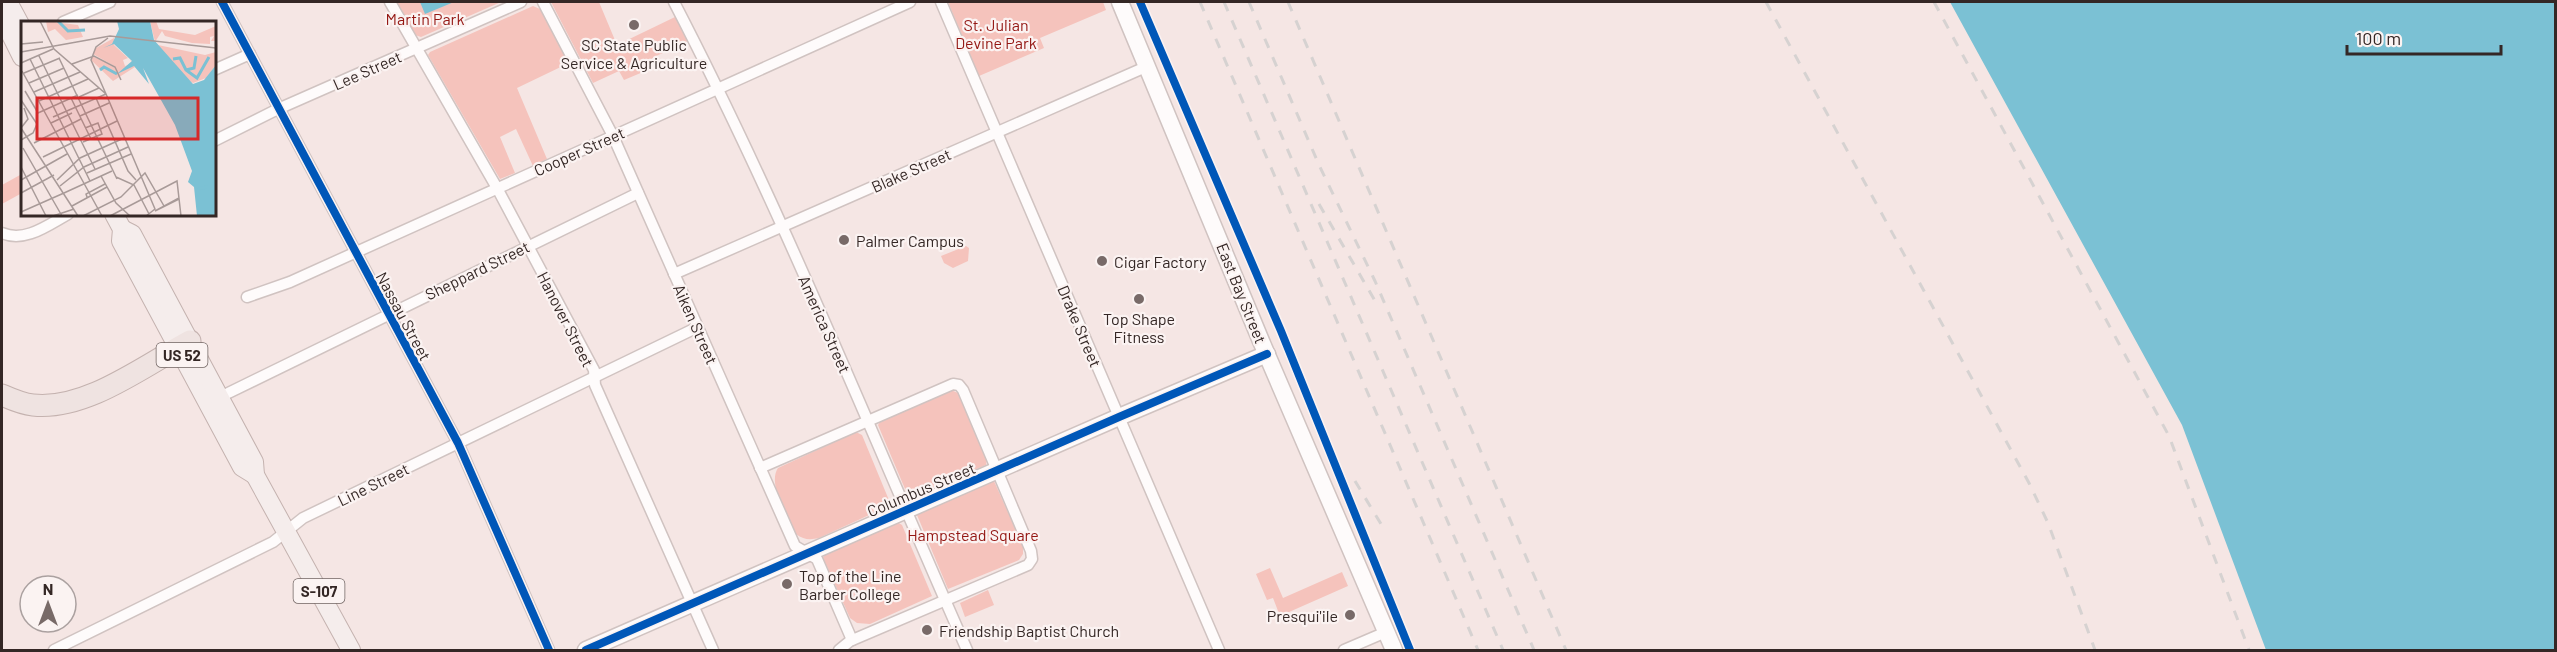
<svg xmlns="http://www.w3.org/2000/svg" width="2557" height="652" viewBox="0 0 2557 652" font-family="Barlow,sans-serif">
<rect width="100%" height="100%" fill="#f5e6e4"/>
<!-- green -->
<g fill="#f5c3bc">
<path d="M397,2H501L421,37L415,35Z"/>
<path d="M551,2H599L617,45L675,17L688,41L654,57L647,62L643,72L624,80L619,71L593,83Z"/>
<path d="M948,2H1103L1106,10L1040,38L1044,48L979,76Z"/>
<path d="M533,6L540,9L569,63L517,88L547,159L533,166L516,129L500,137L515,173L500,179L428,55L430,52Z"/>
<path d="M20,175L22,180V193L2,204V185Z"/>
<path d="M966,246L969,248L968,261L953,268L944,263L941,256Z"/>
<path d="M951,390L958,393L987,459L986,465L914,496H908L878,425L880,422Z"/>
<path d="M856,432L862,435L891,505L819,538C810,540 804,540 796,534C788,518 767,484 778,468Z"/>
<path d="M994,481L1023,546V554L1019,560L948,589L917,515L918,513Z"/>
<path d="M897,522L902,525L932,596L870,624L857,623L850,618L823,558L824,555Z"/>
<path d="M1270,568L1283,598L1342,572L1348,586L1280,616L1273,598L1267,600L1256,574Z"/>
<path d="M988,590L994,605L965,617L960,603Z"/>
</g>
<!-- water -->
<g fill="#7bc1d4">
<path d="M420,2H454L425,14Z"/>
<path d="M1950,2H2555V650H2266L2182,425Z"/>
</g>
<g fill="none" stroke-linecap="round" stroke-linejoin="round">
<defs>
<g id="street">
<path d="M222,2L458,443L549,650"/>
<path d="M390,2L497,188L594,370L595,385L713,650"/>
<path d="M543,2L613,136L795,546L817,559L852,640"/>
<path d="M674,2C783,212 871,433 967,650"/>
<path d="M941,2L1219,650"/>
<path d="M63,22L110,2"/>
<path d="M214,70L250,54"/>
<path d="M214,141L278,109L521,2"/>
<path d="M2,233C25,243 48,225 68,214"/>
<path d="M674,274L1148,66"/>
<path d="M247,297L290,282L910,2"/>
<path d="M220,397L638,193"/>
<path d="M760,468L953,384L959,385L963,390L1031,551L1032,559L1028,565L850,641L839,650"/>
<path d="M54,650L273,542L303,518L698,327"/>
<path d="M1344,650L1386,632"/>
</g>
<g id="secondary">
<path d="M1120,2L1261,341L1394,650"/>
<path d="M586,650L1119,417L1267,354"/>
</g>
<g id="primary">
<path d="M8,2L22,28"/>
<path d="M2,17L22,57"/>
<path d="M114,214L122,229L121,241L242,467L255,475"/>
<path d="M122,229L132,234L254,462L255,475L351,650"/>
</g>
<path id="highway" d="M2,395C11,399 22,404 33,405C86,411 145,365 190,341"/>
</defs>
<!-- street casing -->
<use href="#street" stroke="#d0c3c1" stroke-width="13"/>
<!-- secondary casing -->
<use href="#secondary" stroke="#d0c3c1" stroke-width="19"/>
<!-- primary casing -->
<use href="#primary" stroke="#c4b2af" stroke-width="20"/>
<!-- highway casing -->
<use href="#highway" stroke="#c4b2af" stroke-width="23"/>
<!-- street -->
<use href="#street" stroke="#fefbfb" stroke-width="10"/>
<!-- secondary -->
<use href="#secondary" stroke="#fefbfb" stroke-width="16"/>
<!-- primary -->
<use href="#primary" stroke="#f5edec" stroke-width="18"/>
<!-- highway -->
<use href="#highway" stroke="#efe3e1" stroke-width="21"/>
<!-- rail -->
<g stroke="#d6d2d1" stroke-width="3" stroke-dasharray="10 10" stroke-linecap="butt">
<path d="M1200,2L1478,650"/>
<path d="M1224,2L1503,650"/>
<path d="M1249,2L1319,165L1375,281L1534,650"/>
<path d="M1288,2L1566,650"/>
<path d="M1766,2L2029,483L2048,523L2095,650"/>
<path d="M1934,2L2169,436L2249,650"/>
<path d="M1319,204L1378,306"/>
<path d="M1355,481L1381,524"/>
</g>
<defs>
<g id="cycleway">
<path d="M222,2L458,443L549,650"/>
<path d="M1140,2L1281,331L1410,650"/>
<path d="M586,650L1119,417L1267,354"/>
</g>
</defs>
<!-- cycleway casing -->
<use href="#cycleway" stroke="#fbf3f2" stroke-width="11"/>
<!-- cycleway -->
<use href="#cycleway" stroke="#0057b8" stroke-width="8"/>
</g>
<!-- markers -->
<g fill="#786a68" stroke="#fbf3f2" stroke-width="2">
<circle cx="634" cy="25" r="6"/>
<circle cx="844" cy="240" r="6"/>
<circle cx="1102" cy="261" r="6"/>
<circle cx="1139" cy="299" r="6"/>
<circle cx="787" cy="584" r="6"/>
<circle cx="1350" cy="615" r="6"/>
<circle cx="927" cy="630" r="6"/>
</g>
<g text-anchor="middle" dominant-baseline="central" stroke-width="4.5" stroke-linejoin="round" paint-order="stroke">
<!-- shield labels -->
<g fill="#fbf3f2" stroke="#706462" stroke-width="1.5">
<rect x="156.5" y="343" width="51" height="24" rx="4.5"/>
<rect x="293.5" y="579" width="51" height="24" rx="4.5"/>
</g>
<g font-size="15" font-weight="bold" fill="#342725">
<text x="182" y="355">US 52</text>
<text x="319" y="591">S-107</text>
</g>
<!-- park labels -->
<g font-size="16" fill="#941713" stroke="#fbf3f2">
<text x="425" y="18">Martin Park</text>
<text x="996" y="24">St. Julian<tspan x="996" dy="18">Devine Park</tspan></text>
<text x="973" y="534">Hampstead Square</text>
</g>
<!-- poi labels -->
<g font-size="16" fill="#342725" stroke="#fbf3f2" text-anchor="start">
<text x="634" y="44" text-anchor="middle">SC State Public<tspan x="634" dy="18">Service &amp; Agriculture</tspan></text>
<text x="856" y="240">Palmer Campus</text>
<text x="1114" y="261">Cigar Factory</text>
<text x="1139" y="318" text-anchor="middle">Top Shape<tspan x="1139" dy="18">Fitness</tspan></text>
<text x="799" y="575">Top of the Line<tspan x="799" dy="18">Barber College</tspan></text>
<text x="1338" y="615" text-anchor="end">Presqui'ile</text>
<text x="939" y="630">Friendship Baptist Church</text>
</g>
<!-- street labels -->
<g font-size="16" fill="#342725" stroke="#fbf3f2">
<text transform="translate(367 70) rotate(-24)">Lee Street</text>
<text transform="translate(579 151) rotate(-24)">Cooper Street</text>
<text transform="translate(911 170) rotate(-24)">Blake Street</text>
<text transform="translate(477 270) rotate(-26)">Sheppard Street</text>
<text transform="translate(1242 293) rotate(68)">East Bay Street</text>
<text transform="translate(404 316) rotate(62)">Nassau Street</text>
<text transform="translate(566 319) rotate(63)">Hanover Street</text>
<text transform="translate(696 324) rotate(66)">Aiken Street</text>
<text transform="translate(825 324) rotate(66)">America Street</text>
<text transform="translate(1080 326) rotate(67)">Drake Street</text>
<text transform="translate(373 484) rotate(-26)">Line Street</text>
<text transform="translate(921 489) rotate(-23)">Columbus Street</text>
</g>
</g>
<!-- overview -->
<g transform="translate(21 21)">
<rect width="195" height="195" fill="#f5e6e4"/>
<path d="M25,0L57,4L62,16L45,19L34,8L27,11ZM129,0H135L138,8L174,14L195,5V20H190L193,15L189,16V23L171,22L144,15L141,10L134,21ZM93,17V24L107,37L102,39L104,45L111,43L109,38L114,46L92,60L71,40V35L95,46L72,33L75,27ZM137,24L184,34L195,31V44L185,57L172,62L160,54Z" fill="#f5c3bc"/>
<path d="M96,0H129L133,19L172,63L183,59L195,44V195H176L173,166L167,161L171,150L154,104L122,47L128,63L113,45L96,53L111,40L93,23L82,27L91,23L98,8Z" fill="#7bc1d4"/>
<path fill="none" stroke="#7bc1d4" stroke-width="3" d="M37,0L47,10L64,9M152,38L159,37L165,49L176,57L188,36M79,49L83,46L96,53M165,49L173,47L175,35M177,168L186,166L195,175"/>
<path fill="none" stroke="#a89a98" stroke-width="1.5" d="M19,0L33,28L85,73L134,188L125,195M0,23L22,21M0,31L89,15L195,27M18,35L74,148M38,37L96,158M9,38L69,160M0,42L32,28M51,43L73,35L94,46L100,59M1,50L81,195M3,52L39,37M8,62L43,47M4,70L17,92L57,74M13,71L59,51M85,73L70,39L75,26L87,17M58,76L78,67M50,77L70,118M75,77L107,150L115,159M0,79L16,103L12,112L0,119M18,80L67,58M59,95L88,82M32,96L85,73M30,102L51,92M0,107L57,195M0,107L7,98L3,87M62,121L81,113L77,102L64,107M13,122L60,98M2,127L41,195M22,136L96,100M0,146L25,195M66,152L110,133M80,155L95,182L109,195M95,156L113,164L128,193M0,159L46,133M36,159L59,137L103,117M39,165L63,146L107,126M0,172L33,154M43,172L91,150M66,176L65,173L84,163M158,177L134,190L158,178M51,185L86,166M0,191L43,172M32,195L53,188M62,195L100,176L124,152L143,185M89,195L156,160L160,195"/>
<path fill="#d62828" fill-opacity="0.15" stroke="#d62828" stroke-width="3" d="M16,77H177V118H16Z"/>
<rect width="195" height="195" fill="none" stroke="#342725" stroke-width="3"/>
</g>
<!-- border -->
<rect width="2557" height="652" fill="none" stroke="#342725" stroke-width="6"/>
<!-- north arrow -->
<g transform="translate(48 604)"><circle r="28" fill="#fbf3f2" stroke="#aba1a0" stroke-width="1.5"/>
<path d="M0-4.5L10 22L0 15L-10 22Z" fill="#786a68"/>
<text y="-9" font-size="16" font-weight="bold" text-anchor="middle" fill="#342725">N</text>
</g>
<!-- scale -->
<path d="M2347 45v9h154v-9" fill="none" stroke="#342725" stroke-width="3"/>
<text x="2356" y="45" font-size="18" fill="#342725" stroke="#fbf3f2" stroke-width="4.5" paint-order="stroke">100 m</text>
</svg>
